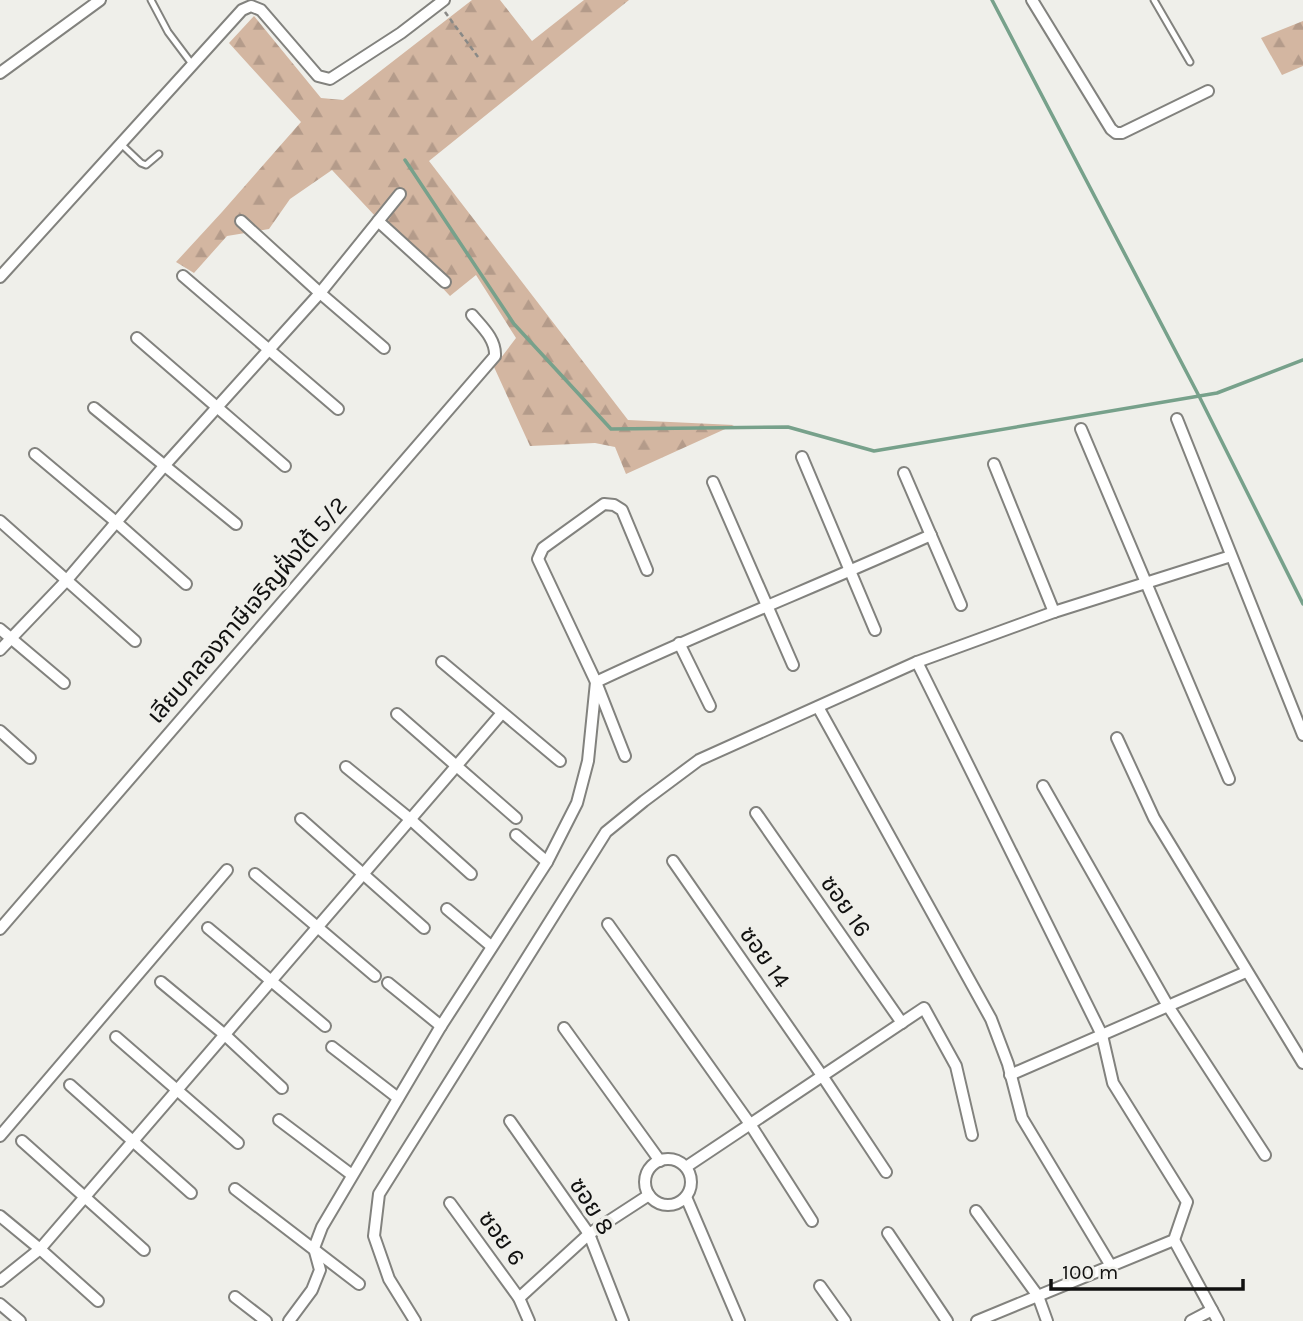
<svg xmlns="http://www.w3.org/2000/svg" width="1303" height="1321" viewBox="0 0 1303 1321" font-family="Karla,'Noto Sans Thai',sans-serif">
<defs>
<pattern id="forest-firs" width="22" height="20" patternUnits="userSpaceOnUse" patternTransform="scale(1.75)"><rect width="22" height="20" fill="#d3b6a1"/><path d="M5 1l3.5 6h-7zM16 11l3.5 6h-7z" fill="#b49b8a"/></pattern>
</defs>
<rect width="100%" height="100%" fill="#efefea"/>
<!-- forest -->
<g fill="url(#forest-firs)">
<path d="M472,0H500L532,41L584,0H629L429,161L628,420L734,425L626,474L615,447L595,443L530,446L494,367L516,338L476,275L450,296L332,170L290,199L269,229L227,236L194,273L176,262L222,212L301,122L229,43L254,16L321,98L343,100Z"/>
<path d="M1303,21V66L1282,75L1261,38Z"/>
</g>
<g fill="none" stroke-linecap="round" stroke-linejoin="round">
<!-- stream -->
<g stroke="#77a18b" stroke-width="3.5">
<path d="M992,0L1199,396L1303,604"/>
<path d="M405,160L514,324L611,429L788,427L874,451L1217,393L1303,360"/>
</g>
<defs>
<g id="lane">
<path d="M151,0L168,32L192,64"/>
<path d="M1154,0L1190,62"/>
<path d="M120,143L141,163L146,165L159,154"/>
</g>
<g id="street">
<path d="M1032,0L1111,129L1116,133H1122L1208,91"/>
<path d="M0,73L100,0"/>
<path d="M241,221L320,293L384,348"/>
<path d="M378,221L445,282"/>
<path d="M183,276L338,409"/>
<path d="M0,277L242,10L251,6L261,10L318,76L330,79L401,33L444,0"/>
<path d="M137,338L285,466"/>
<path d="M94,408L236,524"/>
<path d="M1177,419L1303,735"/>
<path d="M1081,429L1229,779"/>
<path d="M35,454L116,522L186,584"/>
<path d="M802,457L875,630"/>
<path d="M994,464L1054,612"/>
<path d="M904,473L961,605"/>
<path d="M713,482L793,665"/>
<path d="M0,521L135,641"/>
<path d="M0,629L64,683"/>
<path d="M679,643L710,706"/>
<path d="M0,650L66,581L165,465L320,293L400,194"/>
<path d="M442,662L560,761"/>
<path d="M917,662L1102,1035L1113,1083L1187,1202L1174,1240L977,1321"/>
<path d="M818,707L991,1019L1008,1064L1022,1118L1111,1266"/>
<path d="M397,714L516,818"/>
<path d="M0,731L30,758"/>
<path d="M1117,738L1154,818L1303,1063"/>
<path d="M625,756L596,682L538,559L543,548L604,504L614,505L622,510L647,570"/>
<path d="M346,767L410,819L471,874"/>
<path d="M1043,786L1168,1006L1265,1155"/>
<path d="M756,813L902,1023"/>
<path d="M301,819L424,928"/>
<path d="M516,835L547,862"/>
<path d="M673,861L823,1077L886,1172"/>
<path d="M255,874L375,976"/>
<path d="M447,909L491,946"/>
<path d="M608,924L750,1124L812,1221"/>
<path d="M208,928L325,1026"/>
<path d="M0,929L495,356C496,339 482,327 472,315"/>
<path d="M161,982L225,1035L282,1088"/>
<path d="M388,983L441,1026"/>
<path d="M564,1028L660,1161"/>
<path d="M116,1037L238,1143"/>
<path d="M332,1047L398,1098"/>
<path d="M1010,1075L1246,972"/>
<path d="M70,1085L191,1193"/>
<path d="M279,1120L352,1175"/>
<path d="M510,1121L589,1234L623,1321"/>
<path d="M0,1136L227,870"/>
<path d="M22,1141L144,1250"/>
<circle cx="668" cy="1182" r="23"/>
<path d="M686,1167L924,1008L956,1066L972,1135"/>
<path d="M235,1189L359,1284"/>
<path d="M686,1197L739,1321"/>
<path d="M450,1203L519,1298L529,1321"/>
<path d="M976,1211L1038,1296L1047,1321"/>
<path d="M0,1216L40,1249L98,1301"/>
<path d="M888,1233L947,1321"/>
<path d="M1174,1240L1218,1321"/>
<path d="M0,1281L40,1249L502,713"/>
<path d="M820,1286L845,1321"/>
<path d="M235,1297L266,1321"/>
<path d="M519,1298L589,1234L649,1195"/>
<path d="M0,1304L20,1321"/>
<path d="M289,1321L312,1290L320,1270L314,1248L322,1227L441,1026L547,862L577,803L588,761L596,682C706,630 820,585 931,535"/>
<path d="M415,1321L389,1279L374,1236L379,1194L606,832L644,801L699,760L917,662L1054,612L1231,556"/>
<path d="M1191,1321L1212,1310"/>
</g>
</defs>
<!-- lane casing -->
<use href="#lane" stroke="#82827e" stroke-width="9"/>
<!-- street casing -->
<use href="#street" stroke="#82827e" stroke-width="14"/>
<!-- path -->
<path stroke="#898986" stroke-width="2.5" stroke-dasharray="5 3.5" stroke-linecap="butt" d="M445,12L478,57"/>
<!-- lane -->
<use href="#lane" stroke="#fff" stroke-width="5"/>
<!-- street -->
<use href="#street" stroke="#fff" stroke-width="10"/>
</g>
<g text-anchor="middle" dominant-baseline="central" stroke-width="7" stroke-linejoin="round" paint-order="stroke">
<!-- street labels -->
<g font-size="24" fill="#111110" stroke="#efefea">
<text transform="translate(247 610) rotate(-49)">เลียบคลองภาษีเจริญฝั่งใต้ 5/2</text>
<text transform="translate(846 906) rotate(55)">ซอย 16</text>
<text transform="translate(765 957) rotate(55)">ซอย 14</text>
<text transform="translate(592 1206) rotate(58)">ซอย 8</text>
<text transform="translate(502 1238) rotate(54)">ซอย 6</text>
</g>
</g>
<!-- scale -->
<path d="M1051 1279v10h192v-10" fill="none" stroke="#111110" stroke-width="3.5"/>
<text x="1062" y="1279" font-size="21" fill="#111110" stroke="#efefea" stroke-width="5" paint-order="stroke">100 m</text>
</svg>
